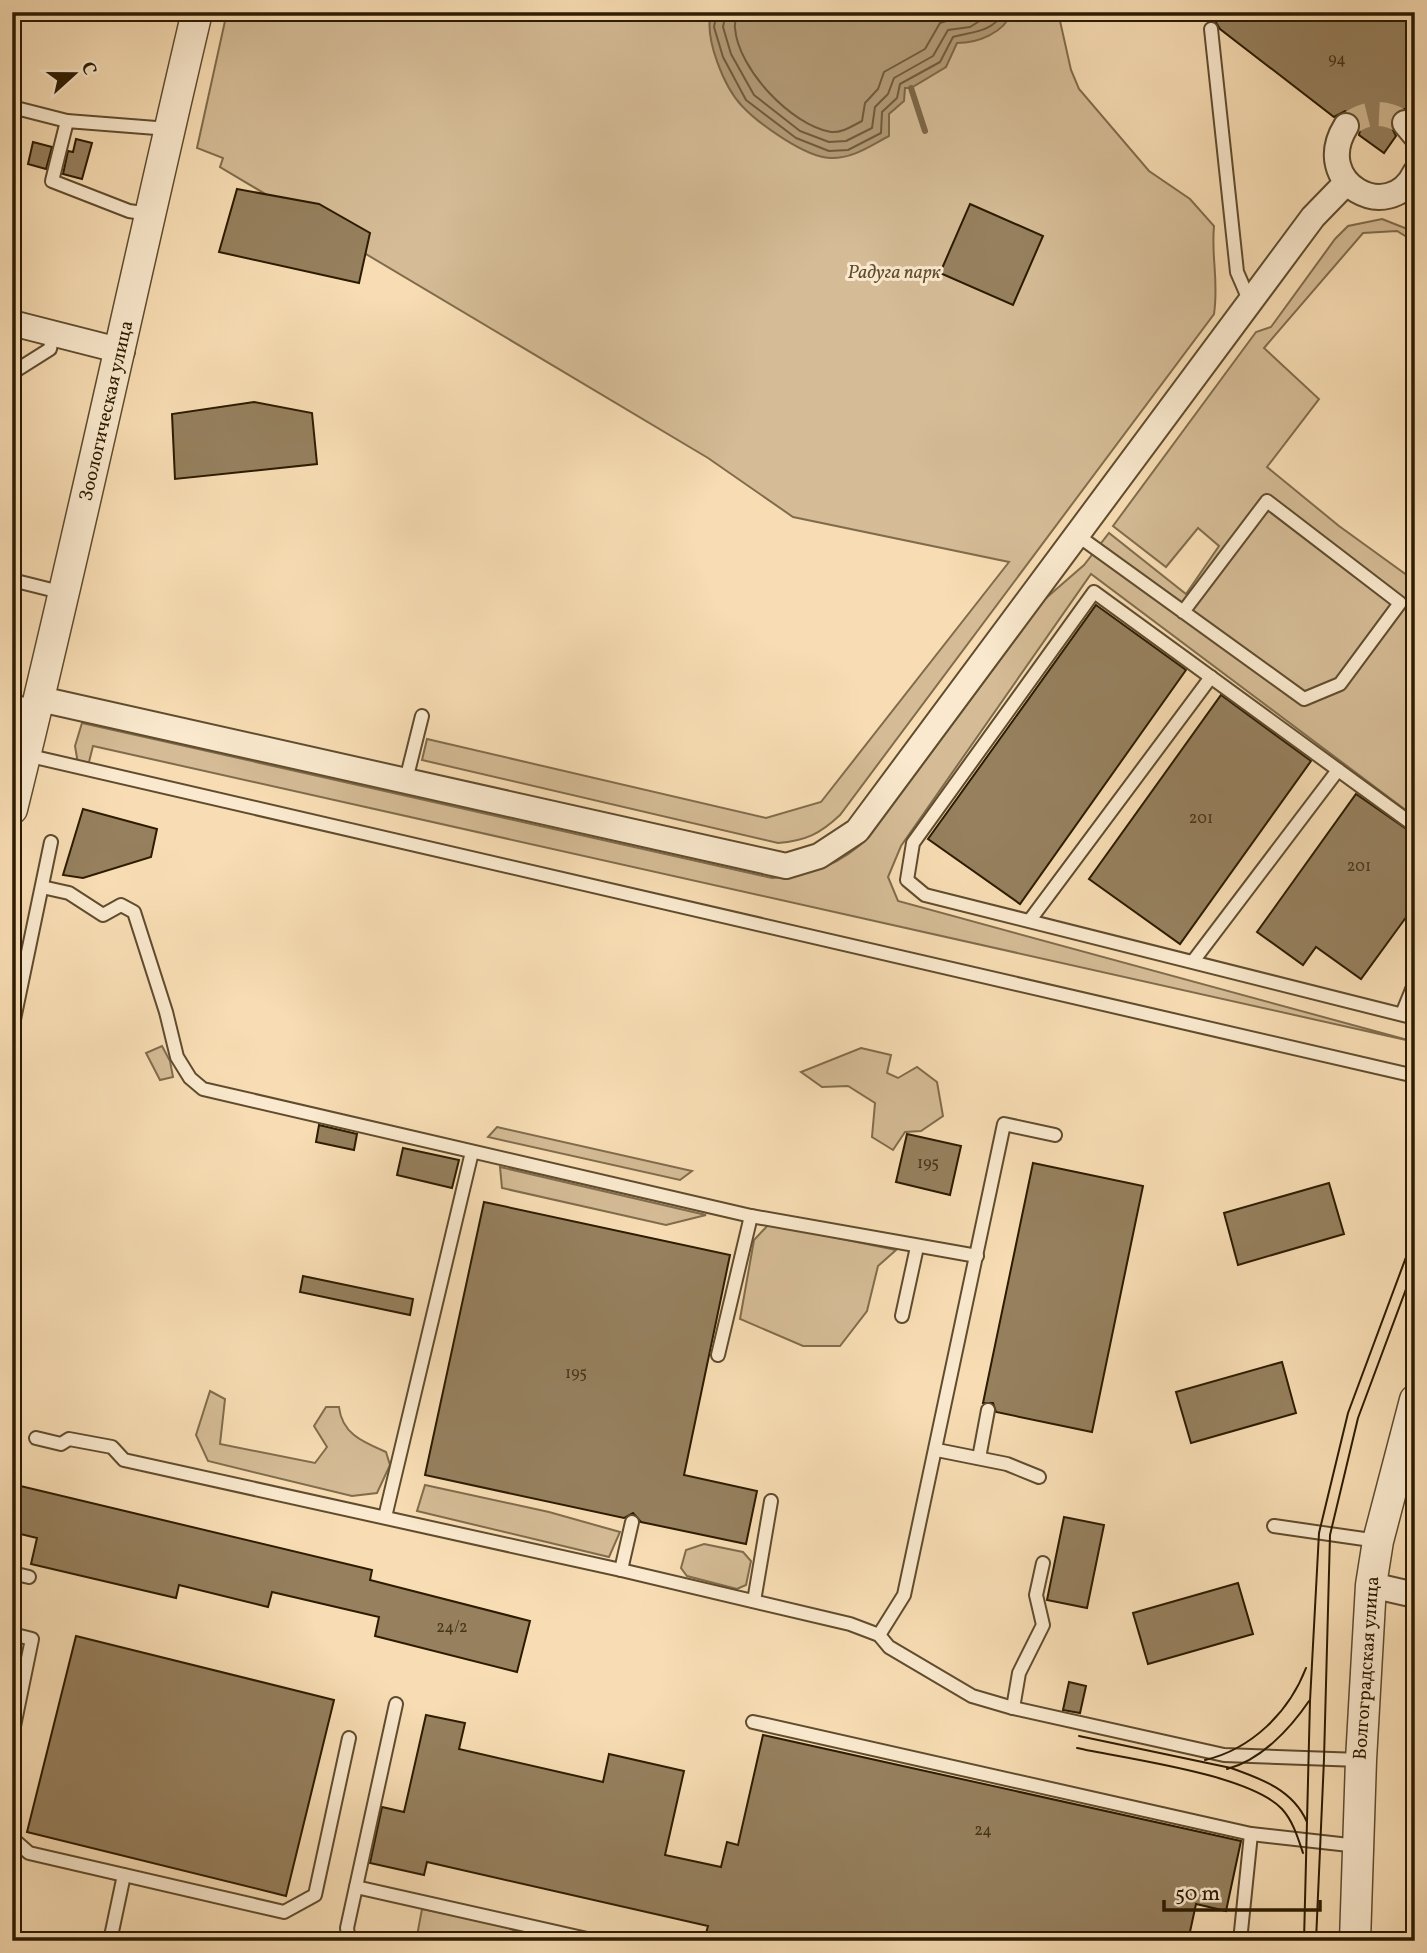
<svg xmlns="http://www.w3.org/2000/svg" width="1427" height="1953" viewBox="0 0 1427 1953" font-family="Vollkorn,serif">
<rect width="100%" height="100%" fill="#f8ddb4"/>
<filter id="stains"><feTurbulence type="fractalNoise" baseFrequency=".00286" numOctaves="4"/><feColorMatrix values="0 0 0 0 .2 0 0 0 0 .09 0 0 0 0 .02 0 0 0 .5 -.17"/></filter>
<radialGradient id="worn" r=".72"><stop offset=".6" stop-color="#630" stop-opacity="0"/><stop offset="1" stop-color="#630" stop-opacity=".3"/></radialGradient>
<!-- green -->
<g fill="#d5bc96" stroke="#806c4c" stroke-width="2">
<path d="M227,12H1058L1071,70L1079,89L1149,171L1190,199L1214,226C1211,258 1219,280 1214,314L840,815C820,834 805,841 778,843L422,760L427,739L766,818L821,802L1009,562L793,517L708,458L220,167L223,158L197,148Z"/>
<path d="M1382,219L1415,232V242L1397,231L1363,233L1264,348L1319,399L1267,467L1339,526L1415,581V817L1091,574L901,846L888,877L898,901L1415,1042L93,746L88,766L78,764L75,746L82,723L772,878C811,876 841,864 869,837L1045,599L1084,565L1109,533L1186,594L1219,546L1198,528L1166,567L1113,526L1256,332L1271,327L1335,239L1348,226Z"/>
<path d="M162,1046L170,1061L173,1077L160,1080L146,1053Z"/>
<path d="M861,1048L891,1055L887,1073L898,1078L917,1067L937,1082L943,1116L921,1131L905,1132L893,1150L872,1137L875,1103L848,1086L822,1087L801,1072Z"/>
<path d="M497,1127L692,1171L680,1180L488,1137Z"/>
<path d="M500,1167L706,1215L666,1225L502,1188Z"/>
<path d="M769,1224L896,1250L878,1266L867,1311L840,1346H803L740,1319L754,1240Z"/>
<path d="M210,1391L225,1399L220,1444L315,1463L327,1447L314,1426L326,1407H339C342,1434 363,1442 386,1452L390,1465L377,1493L352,1496L208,1461L196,1435Z"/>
<path d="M425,1485L549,1512L620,1532L609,1557L417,1511Z"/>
<path d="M704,1544L743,1552L751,1561L746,1585L737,1589L687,1576L681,1568L686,1550Z"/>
<path d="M422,1909L514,1927L511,1941H416Z"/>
</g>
<!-- water -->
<path fill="#b39b77" stroke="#7d6848" stroke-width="2" d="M711,12H1012C1004,33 978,43 957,43L946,67L911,88H905L904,101L889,114V136C870,146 852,159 830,158C805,157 759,124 742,106C724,87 704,38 711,12Z"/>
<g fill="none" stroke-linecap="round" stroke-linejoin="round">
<!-- shore -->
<g stroke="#705b3c" stroke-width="2">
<path d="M717,12L714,27L723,57L746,100L796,138L829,151L848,150L881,133L882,112L897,98L900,84L940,62L953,37C975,31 990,33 1005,12"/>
<path d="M726,12L723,27L731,54L754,95L800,131L829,142L846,141L872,128L875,107L888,94L894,78L933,56L948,30L970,27L994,12"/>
<path d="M737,12C737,18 734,23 735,28C738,69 791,125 831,132C842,133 852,126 862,121L865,103L878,89L884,72L925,49L940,23L975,12"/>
</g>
<!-- stream -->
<path stroke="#7d6848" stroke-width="6" d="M911,88L925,131"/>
</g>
<!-- building -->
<g fill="#96805e" stroke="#2c1b01" stroke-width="2">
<path d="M1198,12H1415V109H1402L1391,117V126L1396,136L1384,153L1359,135L1361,125L1357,116L1345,111L1334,117L1220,29L1215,21Z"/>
<path d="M76,139L92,143L82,179L63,174L68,151L73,152Z"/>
<path d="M33,142L52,147L46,169L28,164Z"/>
<path d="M237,189L319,204L370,233L359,283L219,252Z"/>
<path d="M970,204L1043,236L1013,305L940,273Z"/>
<path d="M254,402L312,413L317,464L175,479L172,414Z"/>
<path d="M1096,605L1186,670L1020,904L928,839Z"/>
<path d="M1221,695L1311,761L1180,944L1089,879Z"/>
<path d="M1356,794L1415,835V905L1361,979L1316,947L1303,965L1257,932Z"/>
<path d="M83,809L157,829L151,857L83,878L63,875Z"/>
<path d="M319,1125L357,1134L354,1150L316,1142Z"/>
<path d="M907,1134L961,1146L950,1195L896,1182Z"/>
<path d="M403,1148L459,1160L452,1188L397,1175Z"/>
<path d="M1033,1163L1143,1186L1092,1432L996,1412L993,1403H983Z"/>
<path d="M1329,1183L1344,1234L1238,1265L1224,1213Z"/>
<path d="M484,1202L730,1255L684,1475L757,1491L746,1544L641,1522L633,1513L624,1518L425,1475Z"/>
<path d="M303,1276L413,1299L410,1315L300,1292Z"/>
<path d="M1282,1362L1296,1413L1191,1443L1176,1392Z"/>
<path d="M12,1484L372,1570L370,1580L530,1621L517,1672L375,1636L379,1617L272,1592L268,1607L179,1585L176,1598L31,1564L37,1538L12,1532Z"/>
<path d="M1064,1517L1104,1525L1087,1608L1047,1600Z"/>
<path d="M1238,1583L1253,1634L1148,1664L1133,1613Z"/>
<path d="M76,1636L334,1700L286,1896L27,1832Z"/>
<path d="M1069,1682L1086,1686L1080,1713L1063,1710Z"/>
<path d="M426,1715L465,1723L459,1749L603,1782L609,1754L684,1771L665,1855L721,1867L727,1842L738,1845L763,1735L1241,1841L1226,1911L1196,1904L1188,1941H721L705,1937L708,1926L427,1862L424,1875L370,1863L382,1807L404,1812Z"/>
</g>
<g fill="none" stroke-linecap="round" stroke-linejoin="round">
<!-- minor-tunnel -->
<path stroke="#cfb690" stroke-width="24" stroke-dasharray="24 12" stroke-linecap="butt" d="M1346,126C1366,111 1384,110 1405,123"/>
<defs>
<g id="service">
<path d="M1211,29L1237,272L1250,302"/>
<path d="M12,107L67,121"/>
<path d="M149,214L129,211L52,181L67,121L169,129"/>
<path d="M12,373L50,349L53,333"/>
<path d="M1077,535L1304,699L1340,684L1400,603L1267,501L1183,612"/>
<path d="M12,580L64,593"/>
<path d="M12,701L37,707"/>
<path d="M26,755L1415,1076"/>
<path d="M406,780L422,716"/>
<path d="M1415,826L1094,592L913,843L907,880L925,895L1415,1018"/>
<path d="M42,887L69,893L103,915L121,905L134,912L166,1012L177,1057L190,1078L203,1089L751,1216L977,1256"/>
<path d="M1030,920L1211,677"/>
<path d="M1194,960L1338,770"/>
<path d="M1402,1014L1415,982"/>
<path d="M12,1029L51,842"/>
<path d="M902,1316L917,1247"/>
<path d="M718,1355L751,1216"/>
<path d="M36,1438L61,1444L69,1439L112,1447L124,1460L621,1570L850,1624L879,1635L889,1647L972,1696L1013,1708L1224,1755L1360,1760"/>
<path d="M937,1450L1007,1464L1039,1477"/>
<path d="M979,1458L988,1410"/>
<path d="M385,1517L472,1152"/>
<path d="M1274,1526L1378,1541"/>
<path d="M621,1570L632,1522"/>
<path d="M12,1573L29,1577"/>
<path d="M754,1601L771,1501"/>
<path d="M12,1634L32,1639L12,1736"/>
<path d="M879,1635L904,1595L1004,1124L1055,1135"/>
<path d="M1013,1708L1019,1673L1043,1625L1036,1595L1043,1563"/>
<path d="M753,1722L1251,1834L1358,1846"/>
<path d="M12,1838L29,1853L284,1912L315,1895L349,1738"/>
<path d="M356,1887L596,1941"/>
<path d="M110,1941L124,1875"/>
<path d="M349,1941L347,1928L396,1704"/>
<path d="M1240,1941L1251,1834"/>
</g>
<g id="minor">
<path d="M1405,123L1415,135"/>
<path d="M1346,126C1310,184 1390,225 1415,173"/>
<path d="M12,323L122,351"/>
<path d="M40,699L786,866L819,856L857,831L1313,217L1346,183"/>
<path d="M1371,1585L1415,1595"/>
</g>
<g id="tertiary">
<path d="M12,809C78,544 134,278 197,12"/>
<path d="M1355,1941L1361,1760L1371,1585L1378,1541L1415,1400"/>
</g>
</defs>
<!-- service casing -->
<use href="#service" stroke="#5f4c2e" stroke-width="16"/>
<!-- minor casing -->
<use href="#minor" stroke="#5f4c2e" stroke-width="28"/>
<!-- tertiary casing -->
<use href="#tertiary" stroke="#5f4c2e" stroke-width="33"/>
<!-- service -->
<use href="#service" stroke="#fae9ce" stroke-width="12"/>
<!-- minor -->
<use href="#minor" stroke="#fae9ce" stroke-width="24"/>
<!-- tertiary -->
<use href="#tertiary" stroke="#fae9ce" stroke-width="30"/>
<!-- tram -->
<g stroke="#2c1b01" stroke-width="2">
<path d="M1079,1736L1231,1768C1262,1779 1293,1790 1307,1822"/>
<path d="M1077,1748C1126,1759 1249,1774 1282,1809C1293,1821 1298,1838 1303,1853"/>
<path d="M1205,1760C1252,1749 1289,1712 1306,1668"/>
<path d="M1227,1769C1261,1760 1290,1729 1309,1701"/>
<path d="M1304,1941L1310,1701L1319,1533L1348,1413L1415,1233"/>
<path d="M1316,1941L1324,1759L1330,1535L1358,1418L1415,1265"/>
</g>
</g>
<g text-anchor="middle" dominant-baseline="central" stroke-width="6" stroke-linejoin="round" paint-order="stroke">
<!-- number labels -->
<g font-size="16" fill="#463418">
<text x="1337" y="60">94</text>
<text x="1201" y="819">201</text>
<text x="1359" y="867">201</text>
<text x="928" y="1164">195</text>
<text x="576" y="1374">195</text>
<text x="452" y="1628">24/2</text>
<text x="983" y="1831">24</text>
</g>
<!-- park labels -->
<g font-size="19" font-style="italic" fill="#5f4b2e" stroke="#fae9ce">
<text x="894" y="273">Радуга парк</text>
</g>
<!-- street labels -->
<g font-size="19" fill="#2c1b01" stroke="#fae9ce">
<text transform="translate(107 411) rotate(-77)">Зоологическая улица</text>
<text transform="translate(1367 1668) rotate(-86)">Волгоградская улица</text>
</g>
</g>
<!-- margin -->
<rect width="1427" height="1953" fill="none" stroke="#f8ddb4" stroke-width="42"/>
<rect x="14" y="14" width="1399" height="1925" fill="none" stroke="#2c1b01" stroke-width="3.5"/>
<rect x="21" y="21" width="1385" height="1911" fill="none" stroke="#2c1b01" stroke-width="2"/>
<!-- north arrow -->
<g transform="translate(74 74) rotate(69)" stroke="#fae9ce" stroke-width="5" paint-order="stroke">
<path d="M0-5L12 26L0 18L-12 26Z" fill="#2c1b01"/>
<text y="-10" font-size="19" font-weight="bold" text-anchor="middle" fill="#2c1b01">С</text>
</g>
<!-- scale -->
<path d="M1164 1900v10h156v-10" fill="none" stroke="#2c1b01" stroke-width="3.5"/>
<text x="1175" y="1900" font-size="21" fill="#2c1b01" stroke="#fae9ce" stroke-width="5" paint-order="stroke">50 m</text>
<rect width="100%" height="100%" filter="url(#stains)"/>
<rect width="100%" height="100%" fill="url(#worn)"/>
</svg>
